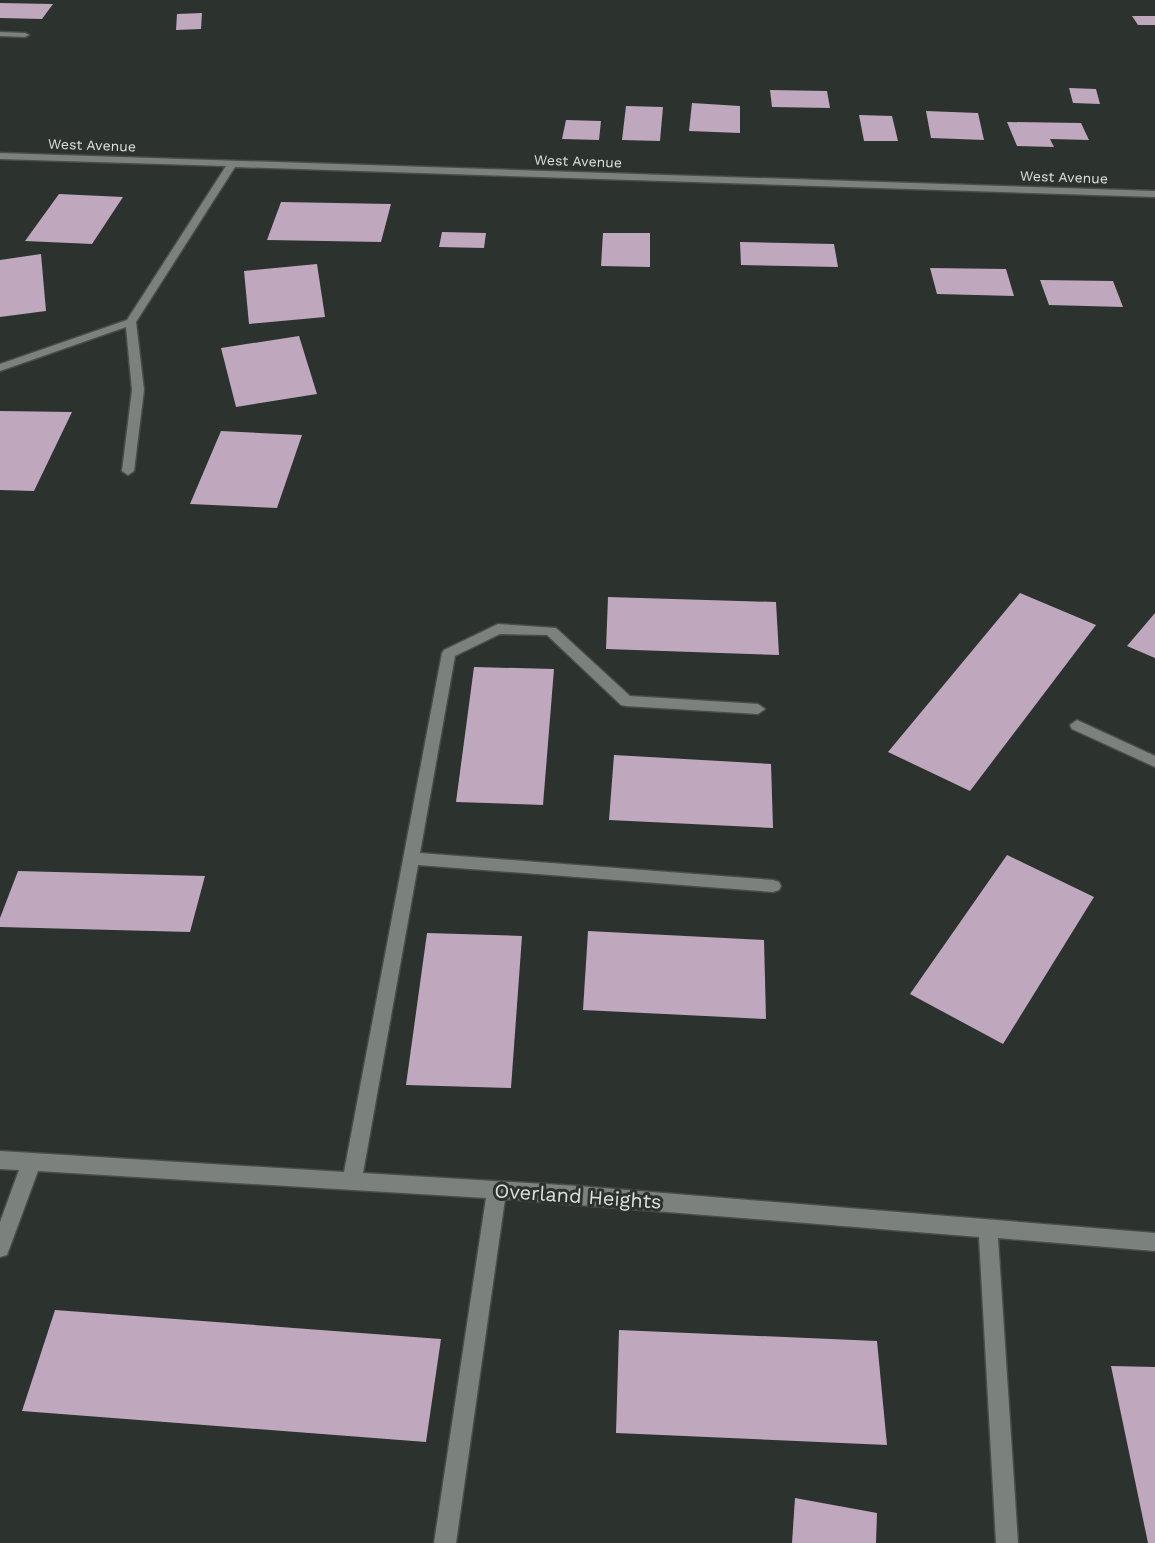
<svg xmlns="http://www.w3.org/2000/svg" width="1155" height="1543" viewBox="0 0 1155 1543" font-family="'Work Sans',sans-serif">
<rect width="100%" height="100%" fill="#2c322d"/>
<!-- building -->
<g fill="#bfa7be">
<path d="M0,3L53,4L42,19L0,18Z"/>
<path d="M202,13L201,29L176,30L177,14Z"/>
<path d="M1132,16H1155V25H1138Z"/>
<path d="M1069,88L1096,89L1100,104L1073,103Z"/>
<path d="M770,90L827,91L830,108L772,107Z"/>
<path d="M692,103L740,106V133L689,131Z"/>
<path d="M626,106L663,107L660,141L622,140Z"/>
<path d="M926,111L978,113L984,140L931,138Z"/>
<path d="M859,115L892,116L898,141H864Z"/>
<path d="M566,120L601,121L599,140L562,139Z"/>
<path d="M1007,122L1081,123L1089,140L1050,139L1054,147L1017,146Z"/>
<path d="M59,194L123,197L92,244L25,241Z"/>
<path d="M281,202L391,204L381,242L267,240Z"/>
<path d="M442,232L486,233L484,248L439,247Z"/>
<path d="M603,233H650V267L601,266Z"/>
<path d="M740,242L834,244L838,267L741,265Z"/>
<path d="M41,254L46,311L0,317V260Z"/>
<path d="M317,264L325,317L249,324L244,271Z"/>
<path d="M930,268L1006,269L1014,296L937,294Z"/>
<path d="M1040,280L1113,281L1123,307L1049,305Z"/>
<path d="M299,336L317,394L236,407L221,348Z"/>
<path d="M0,411L72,412L34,491L0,490Z"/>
<path d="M221,431L302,435L277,508L190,504Z"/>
<path d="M1020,593L1096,625L970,791L888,752Z"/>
<path d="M608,597L776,602L779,655L606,649Z"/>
<path d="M1155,613V658L1127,646Z"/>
<path d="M474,667L554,669L543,805L456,802Z"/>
<path d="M614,755L771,764L773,828L609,820Z"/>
<path d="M1007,855L1094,897L1003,1044L910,994Z"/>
<path d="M18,871L205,876L190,932L0,927V918Z"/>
<path d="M588,931L764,940L766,1019L583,1010Z"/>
<path d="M427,933L522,936L511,1088L406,1085Z"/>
<path d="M55,1310L441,1339L426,1442L22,1411Z"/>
<path d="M619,1330L877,1341L887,1445L616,1433Z"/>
<path d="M1111,1366L1155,1367V1543H1148Z"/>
<path d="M795,1498L877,1513L876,1543H792Z"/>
</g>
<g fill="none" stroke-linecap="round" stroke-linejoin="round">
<defs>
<g id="minor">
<path d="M0,32L25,33L29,35L25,37L0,36Z"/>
<path d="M0,153L1155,191V197L235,167L136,322L144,390L134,471L128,475L122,471L132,390L126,327L0,371V364L127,320L226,166L0,159Z"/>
<path d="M498,624L556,628L630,696L758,704L765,709L758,714L626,706L621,705L547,635L500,634L455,656L420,853L773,880L779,882L781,886L779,890L773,892L418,865L363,1173L578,1186L1155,1233V1251L998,1238L1018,1543H996L979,1237L505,1199L456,1543H434L486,1198L38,1171L7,1255L0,1257V1222L19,1170L0,1169V1151L344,1172L442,653L444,650Z"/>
<path d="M1077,720L1155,756V767L1072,729L1070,725Z"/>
</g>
</defs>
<!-- minor casing -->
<use href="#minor" stroke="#494d4a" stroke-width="3"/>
<!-- minor -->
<use href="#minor" fill="#7b817c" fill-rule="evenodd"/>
</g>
<g text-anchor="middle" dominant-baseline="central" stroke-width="6" stroke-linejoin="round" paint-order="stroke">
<!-- far-street labels -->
<g font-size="14" fill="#dde1de" stroke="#2c322d">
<text transform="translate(92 145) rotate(2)">West Avenue</text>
<text transform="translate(578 161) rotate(2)">West Avenue</text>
<text transform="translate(1064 177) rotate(2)">West Avenue</text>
</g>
<!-- near-street labels -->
<g font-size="20" fill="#dde1de" stroke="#2c322d">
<text transform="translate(578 1196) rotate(4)">Overland Heights</text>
</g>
</g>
</svg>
